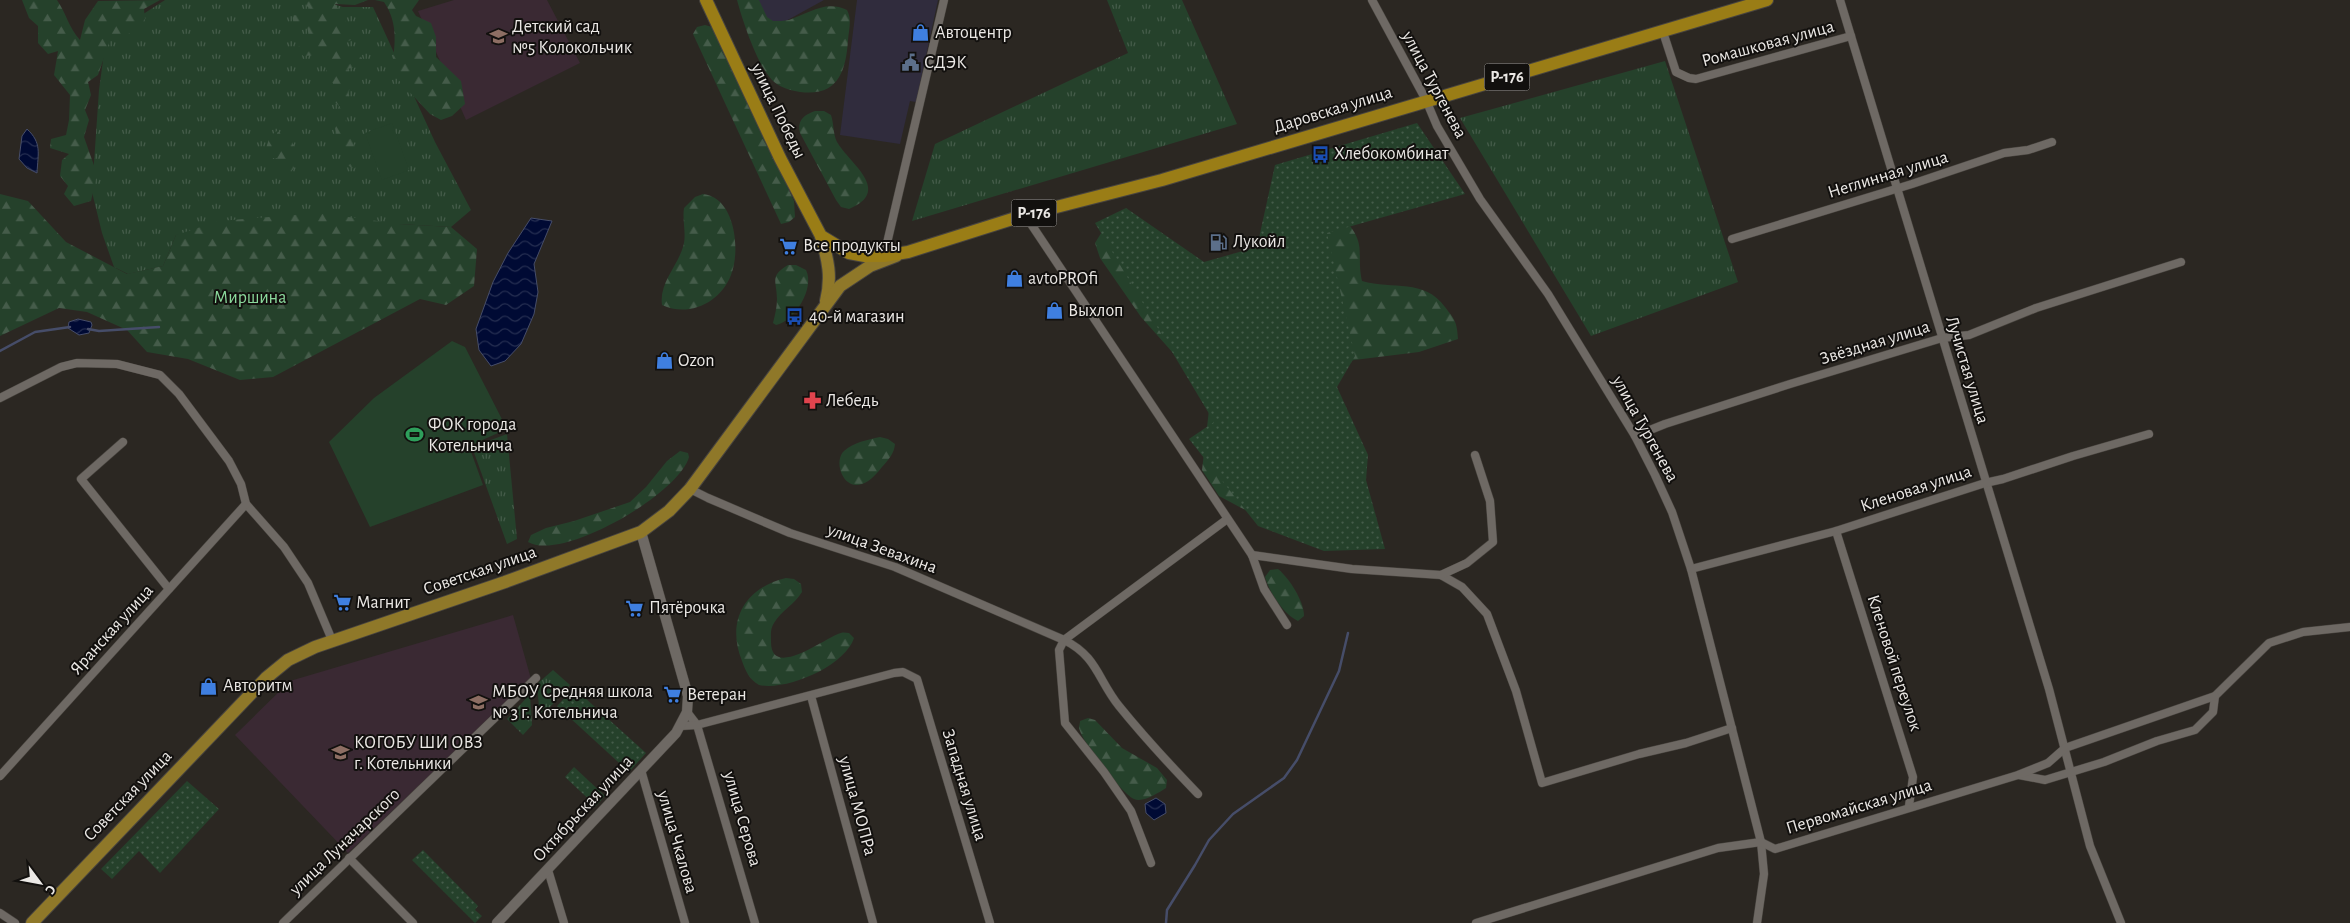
<svg xmlns="http://www.w3.org/2000/svg" width="2350" height="923" viewBox="0 0 2350 923" font-family="'Alegreya Sans',sans-serif">
<defs>
<pattern id="grass-tufts" width="24" height="20" patternUnits="userSpaceOnUse" patternTransform="scale(1.25)"><rect width="24" height="20" fill="#25412b"/><path d="M3 7l-1-3M5 7V3M7 7l1-3M15 17l-1-3M17 17v-4M19 17l1-3" fill="none" stroke="#455c4a"/></pattern>
<pattern id="forest-firs" width="22" height="20" patternUnits="userSpaceOnUse" patternTransform="scale(1.25)"><rect width="22" height="20" fill="#25412b"/><path d="M5 1l3.5 6h-7zM16 11l3.5 6h-7z" fill="#455c4a"/></pattern>
<pattern id="park-dots" width="8" height="8" patternUnits="userSpaceOnUse" patternTransform="scale(1.25)"><rect width="8" height="8" fill="#25412b"/><path d="M2 2h.1M6 6h.1" fill="none" stroke="#455c4a" stroke-width="1.8" stroke-linecap="round"/></pattern>
<pattern id="water-waves" width="16" height="10" patternUnits="userSpaceOnUse" patternTransform="scale(1.25)"><rect width="16" height="10" fill="#000a34"/><path d="M0 5q4-4 8 0t8 0" fill="none" stroke="#252e51"/></pattern>
</defs>
<rect width="100%" height="100%" fill="#2b2722"/>
<!-- commercial -->
<g fill="#302c3d">
<path d="M749,0H824L764,33Z"/>
<path d="M857,0H938L916,102L910,101L900,144L840,135Z"/>
</g>
<!-- education -->
<g fill="#3a2933">
<path d="M454,0H547L580,63L466,120L418,11Z"/>
<path d="M513,615L531,679L348,853L235,735L290,681Z"/>
</g>
<!-- grass -->
<g fill="url(#grass-tufts)">
<path d="M165,0H319L343,7H373L435,142L471,210L451,227L399,224L176,235L163,266L128,274L114,267L102,233L92,192L99,90L106,38Z"/>
<path d="M1107,0H1182L1237,124L912,221L935,144L1128,53Z"/>
<path d="M1665,61L1738,282L1591,336L1460,118Z"/>
<path d="M507,434L517,539L507,544L472,447Z"/>
<path d="M553,670L570,685L540,718L537,684Z"/>
<path d="M530,694L532,725L523,735L507,719Z"/>
</g>
<!-- forest -->
<g fill="url(#forest-firs)">
<path d="M22,0H57C67,15 68,26 80,40L85,20L98,1L160,0L144,9L145,19L134,32L110,40L98,75L88,82L91,95L85,110L89,120L84,137L97,174L91,201L74,206L64,194L68,186L60,176L62,160L69,154L50,148L51,139L66,135L69,120L70,95L54,75L58,51L48,54L38,43V26L29,18Z"/>
<path d="M301,0H368L355,5L335,4L348,25L351,40L336,46L342,54L353,51L362,58L361,66L347,69L353,80C346,92 350,102 344,114L359,159L354,169L344,163L332,116L341,108L333,100L341,91L326,76V68L320,55L303,56L298,47L310,39L307,27L294,25L292,15L310,16V9Z"/>
<path d="M375,0H419L412,10L416,16L431,23L436,37V57L461,81L465,104L452,116L441,120L430,114L391,72C395,47 399,24 384,2Z"/>
<path d="M737,0H759L767,17L773,21C778,21 784,21 789,20C810,13 825,0 847,10C852,19 849,29 848,40C846,71 838,97 800,92C790,90 780,88 772,80C757,64 743,22 737,0Z"/>
<path d="M705,25L712,27L716,34L794,201L795,217L789,222L781,224L693,34L697,27Z"/>
<path d="M815,111H824L831,115C834,124 833,134 837,142C850,164 893,191 849,209L841,207L836,200L800,133C797,120 804,115 815,111Z"/>
<path d="M277,131L287,139H291L294,146L284,153L285,157L291,160L294,168L291,172L296,178V183H288L285,172L278,166L277,158H268L265,151L270,136Z"/>
<path d="M0,194L28,201L66,242L127,274L163,266L176,235L219,221L319,213L399,224L451,227L477,249L474,286L446,305L420,299L273,377L240,380L188,359L147,352L127,330L87,312L59,308L0,336Z"/>
<path d="M703,194C735,197 741,250 731,275C721,302 689,318 662,305C659,283 677,267 683,247C687,235 682,221 684,208L695,197Z"/>
<path d="M1347,222C1367,246 1356,254 1362,281C1393,290 1424,278 1445,307C1455,320 1457,322 1458,339L1419,352L1354,360L1339,365L1247,511L1219,496L1202,470L1209,410L1198,381L1141,317L1100,258L1095,243L1103,230L1197,275Z"/>
<path d="M788,265H796L806,270C815,288 795,321 776,325L773,323C775,315 777,307 777,299C777,281 769,276 788,265Z"/>
<path d="M880,437L888,439L895,444C894,454 889,459 882,467C850,510 830,464 844,451C854,442 867,440 880,437Z"/>
<path d="M680,451L688,453L689,457C679,494 562,562 528,542L531,535L546,528L574,521L630,502L646,487L667,461Z"/>
<path d="M1278,569C1289,578 1304,601 1304,616L1298,621C1284,615 1269,592 1265,577L1270,570Z"/>
<path d="M786,578L794,579L801,584L802,592C795,604 781,611 774,623C770,629 771,635 771,642C771,681 829,635 841,633C844,632 846,633 849,633L854,638C845,666 787,691 759,685C749,679 746,672 742,661C726,622 744,588 786,578Z"/>
<path d="M1088,718L1095,720L1122,748L1157,768L1167,780L1166,788C1158,793 1143,803 1134,799C1121,793 1082,742 1079,728C1079,726 1080,723 1080,721Z"/>
</g>
<!-- park -->
<g fill="url(#park-dots)">
<path d="M1417,123L1465,194L1327,233L1355,356L1337,387L1368,455L1366,480L1385,549L1324,551L1258,526L1189,439L1214,422L1095,223L1126,208L1204,262L1257,247L1275,165Z"/>
<path d="M574,688L646,753L629,772L557,706Z"/>
<path d="M574,767L605,796L596,806L565,777Z"/>
<path d="M187,781L219,809L160,873L139,851L112,879L101,869Z"/>
<path d="M423,850L478,906L475,910L482,916L475,923L412,860Z"/>
</g>
<!-- pitch -->
<g fill="#25412b">
<path d="M392,123L409,170L382,180L365,133Z"/>
<path d="M452,341L465,347L507,429L469,446L483,485L370,527L329,442L374,398Z"/>
</g>
<!-- water -->
<g fill="url(#water-waves)" stroke="#464d69">
<path d="M27,129C42,143 38,153 37,173L27,168L19,159L22,136Z"/>
<path d="M531,218L552,221L534,264L538,292L534,314L521,344L505,361L491,366L479,350L476,329L493,282L508,253Z"/>
<path d="M78,319L91,322L92,325L89,333L79,335L68,328L69,322Z"/>
<path d="M1156,798L1165,804L1166,813L1154,820L1146,813L1145,804Z"/>
</g>
<g fill="none" stroke-linecap="round" stroke-linejoin="round">
<!-- stream -->
<g stroke="#464d69" stroke-width="2.5">
<path d="M88,329L99,331L159,327"/>
<path d="M0,351L35,332L70,327"/>
<path d="M1166,923L1167,910L1195,865L1209,840L1233,814L1284,778L1297,760L1339,671L1348,633"/>
</g>
<defs>
<g id="minor">
<path d="M1372,0L1426,100L1437,126L1480,199L1548,294L1635,436L1655,475L1672,512L1691,569L1761,842L1764,874L1757,923"/>
<path d="M1840,0L2049,689L2090,846L2121,923"/>
<path d="M1663,32L1676,72L1689,78L1696,79L1851,36"/>
<path d="M1025,215L1252,555L1264,589L1287,625"/>
<path d="M1732,239L1912,184L2004,153L2028,150L2052,142"/>
<path d="M884,256L944,0"/>
<path d="M0,398L61,367L77,363L117,364L160,375L179,394L229,461L241,484L246,504L284,547L308,583L332,640"/>
<path d="M1635,436L1665,424L1790,384L1942,338L1969,335L2036,308L2181,262"/>
<path d="M123,442L81,479L169,589"/>
<path d="M690,489L708,498L790,533L895,567L1064,640L1226,520"/>
<path d="M1836,531L1913,777L1909,806"/>
<path d="M1252,555L1352,569L1441,575L1462,587L1487,614L1516,691L1542,783L1639,754L1686,743L1732,728"/>
<path d="M1691,569L1836,531L1985,483L2003,479L2073,456L2149,434"/>
<path d="M1441,575L1467,563L1493,542L1490,501L1475,455"/>
<path d="M811,696L873,923"/>
<path d="M687,712L697,725L755,923"/>
<path d="M681,726L697,725L894,673L903,672L917,679L990,923"/>
<path d="M641,770L685,923"/>
<path d="M2019,775L2045,780L2104,762L2157,741L2195,730L2213,712L2215,696L2269,643L2303,632L2350,627"/>
<path d="M0,776L246,504"/>
<path d="M349,858L413,923"/>
<path d="M1151,863L1131,811L1104,772L1065,723L1059,650L1064,640C1097,656 1098,680 1119,706C1144,737 1171,766 1198,794"/>
<path d="M548,870L564,923"/>
<path d="M0,913L15,923"/>
<path d="M283,923L536,678"/>
<path d="M1476,923L1718,848L1761,842L1775,849L2018,775L2048,763L2065,748L2215,696"/>
</g>
<path id="tertiary" d="M497,923L676,733L687,712L688,696L641,532"/>
<g id="primary">
<path d="M821,236C828,260 832,277 826,301"/>
<path d="M32,923L266,678L288,660L315,647L505,582L641,532L669,511L690,489L840,286L870,266L896,256"/>
</g>
<path id="trunk" d="M706,0L780,158L821,236L849,253L865,256H884L908,252L1025,215L1162,180L1767,0"/>
</defs>
<!-- minor casing -->
<use href="#minor" stroke="#48443f" stroke-width="9"/>
<!-- tertiary casing -->
<use href="#tertiary" stroke="#48443f" stroke-width="11"/>
<!-- primary casing -->
<use href="#primary" stroke="#48443f" stroke-width="14"/>
<!-- trunk casing -->
<use href="#trunk" stroke="#48443f" stroke-width="14"/>
<!-- minor -->
<use href="#minor" stroke="#6e6964" stroke-width="8"/>
<!-- tertiary -->
<use href="#tertiary" stroke="#6e6964" stroke-width="10"/>
<!-- primary -->
<use href="#primary" stroke="#8f7829" stroke-width="12"/>
<!-- trunk -->
<use href="#trunk" stroke="#9a7d16" stroke-width="12"/>
</g>
<!-- icons -->
<defs>
<symbol id="shop-bare" viewBox="-9 -9 18 18"><path d="M-5-2.5h2.3a2.7 3.5 0 0 1 5.4 0H5L5.5 6h-11ZM-1.5-2.5h3a1.5 2.3 0 0 0-3 0Z" fill="#3f7fe0" stroke="#12100e" stroke-width="2.5" paint-order="stroke"/></symbol>
<symbol id="school-bare" viewBox="-9 -9 18 18"><path d="M0-5L7-2L0 1L-7-2ZM-4 1L0 2.5L4 1V4Q0 6-4 4Z" fill="#8d6e63" stroke="#12100e" stroke-width="2.5" paint-order="stroke"/></symbol>
<symbol id="civic-bare" viewBox="-9 -9 18 18"><path d="M-.6-6.5H3V-4.5H.6V-3L4-1V1h2V6H-6V1h2V-1L-.6-3ZM-1.2 2.5V6h2.4V2.5Z" fill="#5c6f8a" stroke="#12100e" stroke-width="2.5" paint-order="stroke"/></symbol>
<symbol id="bus-bare" viewBox="-9 -9 18 18"><path d="M-5-6H5V4H4V6H2V4H-2V6H-4V4H-5ZM-3.5-4V0h7V-4ZM-3.5 1.2v1.5H-2V1.2ZM2 1.2v1.5H3.5V1.2Z" fill="#1a4fb4" stroke="#12100e" stroke-width="2.5" paint-order="stroke"/></symbol>
<symbol id="fuel-bare" viewBox="-9 -9 18 18"><path d="M-5.5-6h7V0h2V4h1.3V-2.5L3-4.5l.8-.8L6-3V5H2.5V1h-1V6h-7ZM-4.2-4.7v3.2H.2V-4.7Z" fill="#5c6f8a" stroke="#12100e" stroke-width="2.5" paint-order="stroke"/></symbol>
<symbol id="supermarket-bare" viewBox="-9 -9 18 18"><path d="M-6-5.5h2.5l.6 2H6L4.5 2H-2.5L-4.4-4H-6ZM-1.5 3.2a1.3 1.3 0 1 0 .1 0ZM3 3.2a1.3 1.3 0 1 0 .1 0Z" fill="#3f7fe0" stroke="#12100e" stroke-width="2.5" paint-order="stroke"/></symbol>
<symbol id="pharmacy-bare" viewBox="-9 -9 18 18"><path d="M-2-6h4v4h4v4h-4v4h-4v-4h-4v-4h4Z" fill="#e0444e" stroke="#12100e" stroke-width="2.5" paint-order="stroke"/></symbol>
<symbol id="stadium-bare" viewBox="-9 -9 18 18"><path d="M0-5a6.5 5 0 1 0 0 10a6.5 5 0 1 0 0-10ZM-3.5-1.8h7v3.6h-7Z" fill="#2e9e5b" stroke="#12100e" stroke-width="2.5" paint-order="stroke"/></symbol>
</defs>
<g fill-rule="evenodd">
<use href="#shop-bare" x="908" y="20" width="25" height="25"/>
<use href="#school-bare" x="486" y="24" width="25" height="25"/>
<use href="#civic-bare" x="898" y="50" width="25" height="25"/>
<use href="#bus-bare" x="1308" y="142" width="25" height="25"/>
<use href="#fuel-bare" x="1206" y="230" width="25" height="25"/>
<use href="#supermarket-bare" x="776" y="234" width="25" height="25"/>
<use href="#shop-bare" x="1002" y="266" width="25" height="25"/>
<use href="#shop-bare" x="1042" y="298" width="25" height="25"/>
<use href="#bus-bare" x="782" y="304" width="25" height="25"/>
<use href="#shop-bare" x="652" y="348" width="25" height="25"/>
<use href="#pharmacy-bare" x="800" y="388" width="25" height="25"/>
<use href="#stadium-bare" x="402" y="422" width="25" height="25"/>
<use href="#supermarket-bare" x="330" y="590" width="25" height="25"/>
<use href="#supermarket-bare" x="622" y="596" width="25" height="25"/>
<use href="#shop-bare" x="196" y="674" width="25" height="25"/>
<use href="#supermarket-bare" x="660" y="682" width="25" height="25"/>
<use href="#school-bare" x="466" y="690" width="25" height="25"/>
<use href="#school-bare" x="328" y="740" width="25" height="25"/>
</g>
<g text-anchor="middle" dominant-baseline="central" stroke-width="4" stroke-linejoin="round" paint-order="stroke">
<!-- shield labels -->
<g fill="#12100e" stroke="#aaa7a4" stroke-width="1">
<rect x="1484.5" y="63.5" width="45" height="27" rx="4"/>
<rect x="1011.5" y="199.5" width="45" height="27" rx="4"/>
</g>
<g font-size="16" font-weight="bold" fill="#ebe8e5">
<text x="1507" y="77">Р-176</text>
<text x="1034" y="213">Р-176</text>
</g>
<!-- poi labels -->
<g font-size="18" fill="#ebe8e5" stroke="#12100e" text-anchor="start">
<text x="512" y="27">Детский сад<tspan x="512" dy="21">№5 Колокольчик</tspan></text>
<text x="935" y="33">Автоцентр</text>
<text x="924" y="63">СДЭК</text>
<text x="1334" y="154">Хлебокомбинат</text>
<text x="1233" y="242">Лукойл</text>
<text x="803" y="246">Все продукты</text>
<text x="1028" y="279">avtoPROfi</text>
<text x="1068" y="311">Выхлоп</text>
<text x="809" y="317">40-й магазин</text>
<text x="678" y="361">Ozon</text>
<text x="826" y="401">Лебедь</text>
<text x="428" y="425">ФОК города<tspan x="428" dy="21">Котельнича</tspan></text>
<text x="356" y="603">Магнит</text>
<text x="649" y="608">Пятёрочка</text>
<text x="223" y="686">Авторитм</text>
<text x="492" y="692">МБОУ Средняя школа<tspan x="492" dy="21">№ 3 г. Котельнича</tspan></text>
<text x="687" y="695">Ветеран</text>
<text x="354" y="743">КОГОБУ ШИ ОВЗ<tspan x="354" dy="21">г. Котельники</tspan></text>
</g>
<!-- street labels -->
<g font-size="18" fill="#ebe8e5" stroke="#12100e">
<text transform="translate(1768 44) rotate(-15)">Ромашковая улица</text>
<text transform="translate(1434 85) rotate(62)">улица Тургенева</text>
<text transform="translate(1333 110) rotate(-17)">Даровская улица</text>
<text transform="translate(778 111) rotate(64)">улица Победы</text>
<text transform="translate(1888 175) rotate(-17)">Неглинная улица</text>
<text transform="translate(1875 343) rotate(-17)">Звёздная улица</text>
<text transform="translate(1967 370) rotate(73)">Лучистая улица</text>
<text transform="translate(1645 429) rotate(61)">улица Тургенева</text>
<text transform="translate(1916 489) rotate(-18)">Кленовая улица</text>
<text transform="translate(882 549) rotate(20)">улица Зевахина</text>
<text transform="translate(480 571) rotate(-19)">Советская улица</text>
<text transform="translate(112 630) rotate(-48)">Яранская улица</text>
<text transform="translate(1894 663) rotate(72)">Кленовой переулок</text>
<text transform="translate(964 785) rotate(73)">Западная улица</text>
<text transform="translate(128 796) rotate(-46)">Советская улица</text>
<text transform="translate(857 806) rotate(75)">улица МОПРа</text>
<text transform="translate(1859 807) rotate(-17)">Первомайская улица</text>
<text transform="translate(583 809) rotate(-47)">Октябрьская улица</text>
<text transform="translate(742 819) rotate(74)">улица Серова</text>
<text transform="translate(345 842) rotate(-44)">улица Луначарского</text>
<text transform="translate(677 842) rotate(74)">улица Чкалова</text>
</g>
<!-- park labels -->
<g font-size="18" fill="#8bd99c" stroke="#12100e">
<text x="250" y="298">Миршина</text>
</g>
</g>
<!-- north arrow -->
<g transform="translate(40 883) rotate(122)" stroke="#12100e" stroke-width="4" paint-order="stroke">
<path d="M0-4L9 19L0 12L-9 19Z" fill="#ebe8e5"/>
<text y="-8" font-size="14" font-weight="bold" text-anchor="middle" fill="#ebe8e5">С</text>
</g>
</svg>
